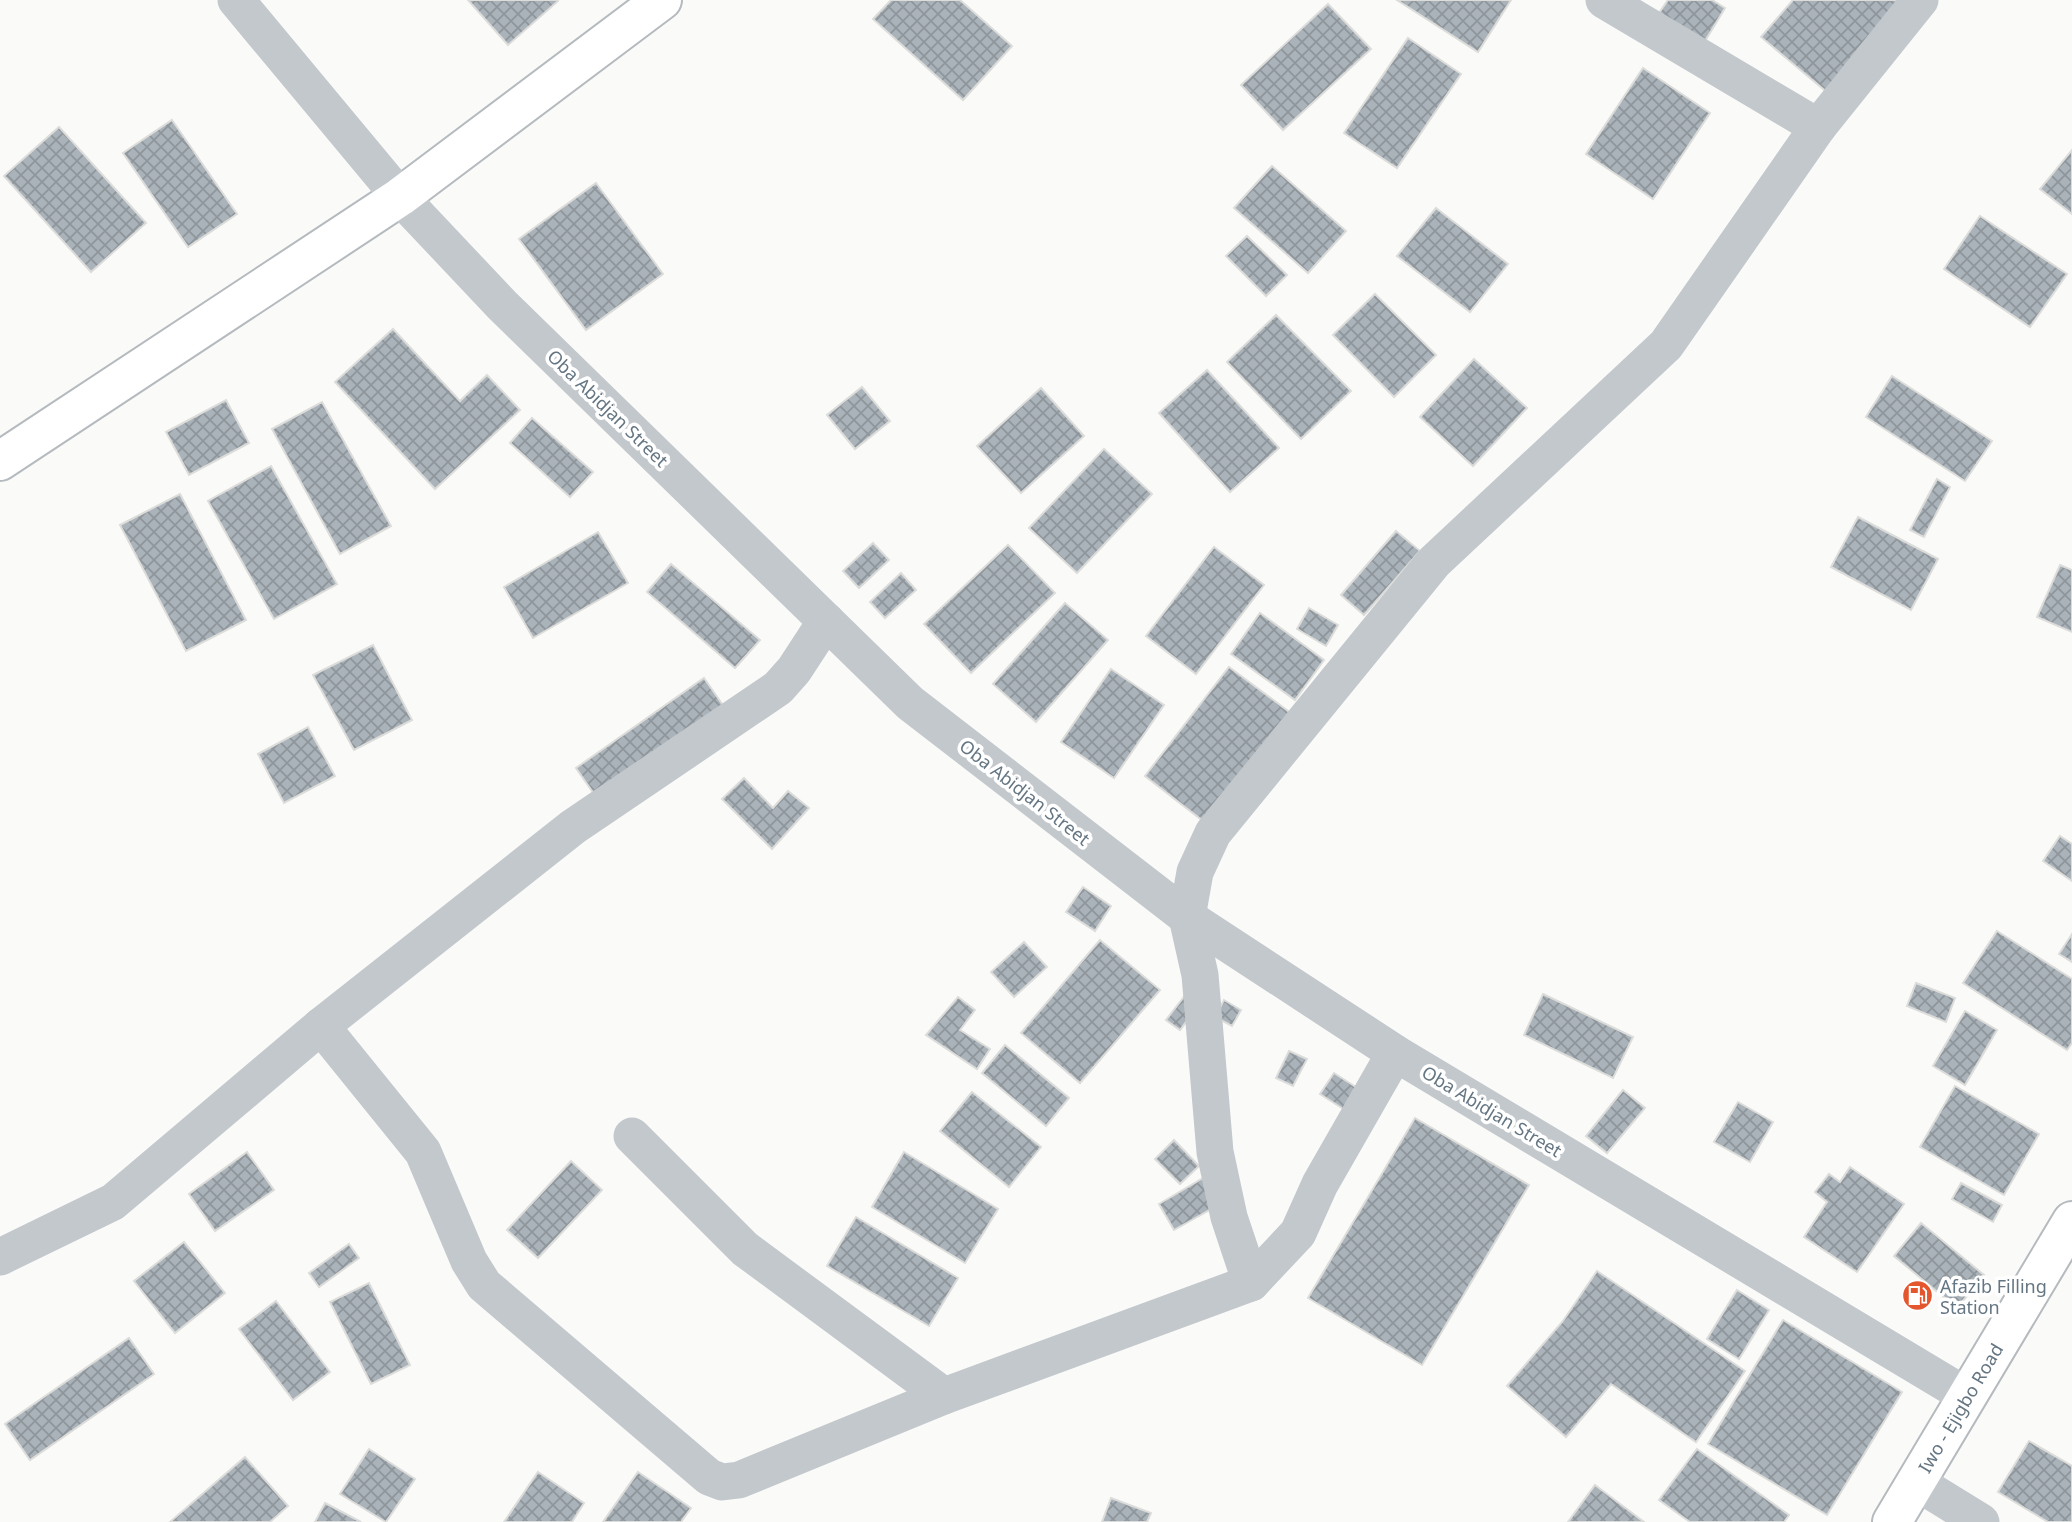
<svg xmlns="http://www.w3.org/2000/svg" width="2072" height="1522" viewBox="0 0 2072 1522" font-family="'Noto Sans',sans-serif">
<defs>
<pattern id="building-cross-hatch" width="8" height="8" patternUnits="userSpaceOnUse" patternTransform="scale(1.75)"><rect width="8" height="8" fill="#aab3b9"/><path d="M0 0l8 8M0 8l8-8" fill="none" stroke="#8e969c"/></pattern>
</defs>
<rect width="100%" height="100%" fill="#fafaf8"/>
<!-- building -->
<g fill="url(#building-cross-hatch)" stroke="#dcdcda" stroke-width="2">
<path d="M468,0H557L558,1L508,45Z"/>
<path d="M891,0H960L1012,46L963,100L873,19Z"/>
<path d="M1397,0H1511L1478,52Z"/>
<path d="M1668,0H1712L1725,8L1705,41L1659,13Z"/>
<path d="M1793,0H1908L1828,93L1761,37Z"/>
<path d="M1328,4L1371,49L1283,130L1241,85Z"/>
<path d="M1408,38L1461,74L1397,168L1344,133Z"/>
<path d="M1643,68L1710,113L1653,199L1586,154Z"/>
<path d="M172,120L237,214L188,247L123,153Z"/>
<path d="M59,127L146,223L91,272L4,176Z"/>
<path d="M2072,150V214L2040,189Z"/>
<path d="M1272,166L1346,231L1308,273L1234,208Z"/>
<path d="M596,183L663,274L586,330L519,239Z"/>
<path d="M1436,208L1508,264L1470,312L1397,256Z"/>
<path d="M1980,216L2067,274L2030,327L1944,269Z"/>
<path d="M1247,236L1287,275L1266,296L1226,256Z"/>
<path d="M1375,294L1436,355L1394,397L1333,335Z"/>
<path d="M1276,315L1351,391L1301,439L1227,362Z"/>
<path d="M393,329L460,401L487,375L520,410L435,489L335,382Z"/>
<path d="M1474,359L1527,408L1473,466L1420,417Z"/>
<path d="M1207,370L1279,448L1230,492L1159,413Z"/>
<path d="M1892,376L1992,441L1965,481L1866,417Z"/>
<path d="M862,387L890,421L855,449L827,415Z"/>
<path d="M1041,388L1084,436L1021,493L977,446Z"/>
<path d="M226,400L249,443L189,475L166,432Z"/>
<path d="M322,402L391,526L340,554L272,429Z"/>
<path d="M532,418L593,472L570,497L510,443Z"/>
<path d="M1104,449L1152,494L1077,573L1029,528Z"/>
<path d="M271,466L337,584L274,619L208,501Z"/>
<path d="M1937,479L1950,487L1924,537L1910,530Z"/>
<path d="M180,494L246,620L186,651L120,525Z"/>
<path d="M1858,517L1938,559L1911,610L1831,567Z"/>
<path d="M1396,531L1420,551L1364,615L1341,595Z"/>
<path d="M598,532L628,583L533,638L504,587Z"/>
<path d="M873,543L889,560L859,588L843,571Z"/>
<path d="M1008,545L1055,593L971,673L924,624Z"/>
<path d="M1214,547L1264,585L1196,674L1146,636Z"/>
<path d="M671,564L760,640L735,668L647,592Z"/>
<path d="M2060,565L2072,570V632L2037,617Z"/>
<path d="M901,573L916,590L885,618L870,602Z"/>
<path d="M1065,603L1108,640L1036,722L993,684Z"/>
<path d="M1309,608L1338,625L1326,646L1297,629Z"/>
<path d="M1260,613L1324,660L1295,700L1231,654Z"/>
<path d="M373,645L412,720L354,750L313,675Z"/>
<path d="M1229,667L1292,714L1207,824L1145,776Z"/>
<path d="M1111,669L1164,705L1114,778L1061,742Z"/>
<path d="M704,678L727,711L599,801L576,768Z"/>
<path d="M308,727L335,776L284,803L258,754Z"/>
<path d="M744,778L773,808L788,791L809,808L772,849L722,799Z"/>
<path d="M2060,836L2072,844V881L2043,861Z"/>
<path d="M1083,887L1111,906L1095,931L1066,912Z"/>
<path d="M1997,931L2072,979V1043L2067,1050L1963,983Z"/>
<path d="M2072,934V962L2059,954Z"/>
<path d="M1100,940L1160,990L1080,1083L1021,1033Z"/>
<path d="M1024,942L1047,967L1014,997L991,972Z"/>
<path d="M1916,983L1955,998L1946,1022L1907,1006Z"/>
<path d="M1187,993L1200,1003L1180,1030L1166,1020Z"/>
<path d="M1543,994L1633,1037L1613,1078L1524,1035Z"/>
<path d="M958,997L975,1010L960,1030L990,1049L977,1069L926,1035Z"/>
<path d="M1224,1000L1241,1010L1232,1026L1215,1017Z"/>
<path d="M1965,1011L1997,1030L1965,1085L1933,1066Z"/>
<path d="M1005,1045L1069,1098L1046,1126L982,1073Z"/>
<path d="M1289,1051L1307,1059L1293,1086L1276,1078Z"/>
<path d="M1334,1073L1362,1091L1348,1112L1320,1094Z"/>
<path d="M1955,1086L2039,1134L2004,1195L1920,1147Z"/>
<path d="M1623,1090L1645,1108L1607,1153L1586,1136Z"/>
<path d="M972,1092L1041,1147L1009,1187L940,1131Z"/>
<path d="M1738,1102L1773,1122L1750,1162L1714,1142Z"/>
<path d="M1415,1118L1529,1185L1422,1365L1308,1298Z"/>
<path d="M1174,1140L1199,1166L1180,1184L1155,1159Z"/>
<path d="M247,1152L274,1190L215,1231L189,1194Z"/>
<path d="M904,1152L998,1209L965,1263L872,1207Z"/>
<path d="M571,1161L602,1190L538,1258L507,1230Z"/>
<path d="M1850,1167L1904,1204L1857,1272L1804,1237L1827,1202L1815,1192L1829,1174L1840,1182Z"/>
<path d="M1205,1177L1220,1204L1174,1230L1159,1204Z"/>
<path d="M1961,1183L2002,1205L1993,1222L1952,1199Z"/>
<path d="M856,1217L958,1278L929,1326L827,1266Z"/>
<path d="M1921,1223L1984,1275L1957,1308L1894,1256Z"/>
<path d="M184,1242L225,1293L175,1333L134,1281Z"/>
<path d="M349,1244L359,1258L319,1287L309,1273Z"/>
<path d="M1597,1271L1745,1371L1696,1442L1611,1384L1566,1437L1507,1386L1563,1321Z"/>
<path d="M369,1283L410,1365L371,1384L330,1302Z"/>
<path d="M1737,1290L1769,1310L1739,1359L1707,1339Z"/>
<path d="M276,1301L330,1372L293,1400L239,1329Z"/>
<path d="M1783,1320L1902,1392L1827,1515L1708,1444Z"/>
<path d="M129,1338L154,1374L30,1460L5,1424Z"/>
<path d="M2029,1441L2072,1466V1522H2048L1998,1492Z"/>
<path d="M369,1449L415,1479L386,1522L340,1494Z"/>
<path d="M1697,1449L1789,1515L1784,1522H1690L1659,1500Z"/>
<path d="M245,1457L288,1506L270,1522H170Z"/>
<path d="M538,1472L584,1503L572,1522H504Z"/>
<path d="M638,1472L691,1508L681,1522H603Z"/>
<path d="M1595,1485L1644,1522H1568Z"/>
<path d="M1111,1498L1151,1513L1147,1522H1102Z"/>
<path d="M325,1503L361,1522H315Z"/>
</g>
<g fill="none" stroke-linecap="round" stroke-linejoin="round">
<defs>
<g id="major">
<path d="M0,461L400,197L662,0"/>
<path id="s1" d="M1892,1522L2072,1221"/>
</g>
</defs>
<!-- major casing -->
<use href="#major" stroke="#b5babe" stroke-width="42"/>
<!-- minor -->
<g stroke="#c3c8cc" stroke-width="37">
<path d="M236,0L400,197L502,305L910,703L1187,917L1395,1053L1967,1396"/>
<path d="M1604,0L1818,127"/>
<path d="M321,1026L423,1152L469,1261L484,1285L709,1477L722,1482L739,1480L944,1396L1251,1283L1298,1233L1320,1184L1395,1053"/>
<path d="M632,1136L745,1249L944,1396"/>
<path d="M0,1257L113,1202L321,1026L573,827L778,688L794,670L826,621"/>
<path d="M1251,1283L1229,1217L1215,1152L1200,975L1187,917L1195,872L1213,833L1434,562L1666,345L1818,127L1920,0"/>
<path d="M1916,1482L1981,1522"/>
</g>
<!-- major -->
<use href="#major" stroke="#fff" stroke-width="38"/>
</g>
<!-- icons -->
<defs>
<symbol id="fuel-disc" viewBox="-11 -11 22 22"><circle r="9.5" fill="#e4572e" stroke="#fff"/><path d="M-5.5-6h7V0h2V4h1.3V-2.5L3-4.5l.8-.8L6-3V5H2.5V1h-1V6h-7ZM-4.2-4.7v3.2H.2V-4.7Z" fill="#fff"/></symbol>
</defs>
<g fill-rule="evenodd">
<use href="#fuel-disc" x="1900" y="1278" width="35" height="35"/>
</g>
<g text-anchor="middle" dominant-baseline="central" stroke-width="7" stroke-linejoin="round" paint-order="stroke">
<!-- street labels -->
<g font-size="18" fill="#657683" stroke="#fff">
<text transform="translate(608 408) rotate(44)">Oba Abidjan Street</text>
<text transform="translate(1025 792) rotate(38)">Oba Abidjan Street</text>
<text transform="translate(1492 1111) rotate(31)">Oba Abidjan Street</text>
<text stroke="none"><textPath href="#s1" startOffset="133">Iwo - Ejigbo Road</textPath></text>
</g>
<!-- poi labels -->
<g font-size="18" fill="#657683" stroke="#fff" text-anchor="start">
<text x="1940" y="1286">Afazib Filling<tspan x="1940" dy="21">Station</tspan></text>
</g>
</g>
</svg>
